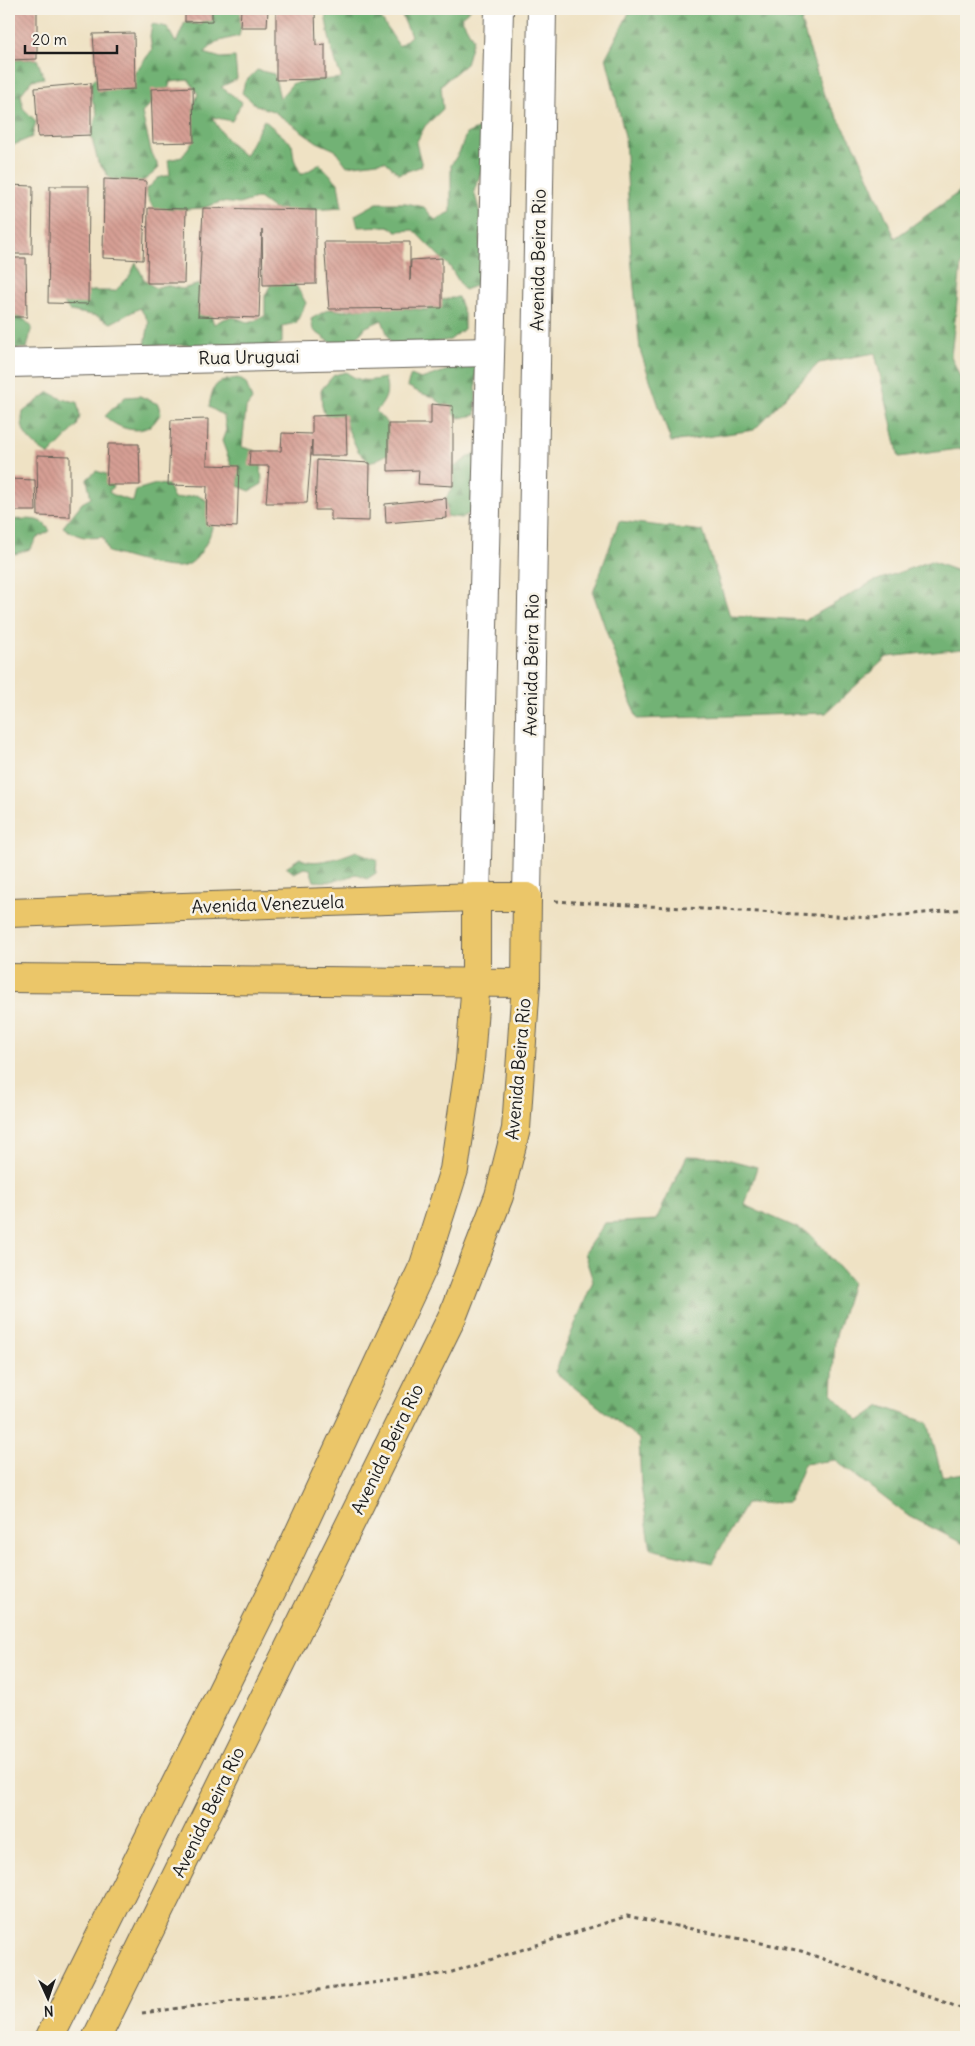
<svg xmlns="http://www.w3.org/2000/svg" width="975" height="2046" viewBox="0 0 975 2046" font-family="Delius,sans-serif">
<defs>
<pattern id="forest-firs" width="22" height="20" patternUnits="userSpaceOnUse" patternTransform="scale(1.25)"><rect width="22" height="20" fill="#72b274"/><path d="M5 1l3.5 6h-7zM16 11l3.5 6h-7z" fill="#5d905e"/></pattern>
<pattern id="building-back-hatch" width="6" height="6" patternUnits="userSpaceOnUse" patternTransform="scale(1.25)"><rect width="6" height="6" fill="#d69f94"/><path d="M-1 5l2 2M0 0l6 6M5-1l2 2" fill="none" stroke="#b7887f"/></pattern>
</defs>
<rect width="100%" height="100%" fill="#f7f3e8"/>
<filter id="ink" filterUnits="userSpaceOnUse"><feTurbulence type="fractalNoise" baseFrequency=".02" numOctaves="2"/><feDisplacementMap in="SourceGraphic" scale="10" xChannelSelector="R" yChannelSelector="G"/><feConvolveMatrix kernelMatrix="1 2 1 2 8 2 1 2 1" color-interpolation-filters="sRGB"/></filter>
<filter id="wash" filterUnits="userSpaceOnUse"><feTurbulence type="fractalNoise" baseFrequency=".0096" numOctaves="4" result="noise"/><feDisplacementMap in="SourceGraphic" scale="20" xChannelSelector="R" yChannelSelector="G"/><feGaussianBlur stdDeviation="1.12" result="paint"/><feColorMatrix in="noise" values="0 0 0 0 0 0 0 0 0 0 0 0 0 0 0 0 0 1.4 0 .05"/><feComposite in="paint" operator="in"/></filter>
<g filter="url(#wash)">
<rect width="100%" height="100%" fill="#efe2c4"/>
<!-- forest -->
<g fill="url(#forest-firs)" stroke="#476748">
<path d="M205,9L245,10L239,36L216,42L204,53L221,58L235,57L237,79L221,87L242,102L232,121L212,117C221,133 230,145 245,156L264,120L292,144L294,159L301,175L320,164L338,183L342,208L278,212L259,198L239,204L221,202L203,208L186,209L160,217L150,202L145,191L158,178L170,175L168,160L182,157L192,142L185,131L198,94L189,80L170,82L167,95L156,98L142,113L151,151L159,168C142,184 135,187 112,181L98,162L91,135L97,113L92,99L91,83L100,73L130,79L152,50L150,36L152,24L167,27L176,43L185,22L202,25Z"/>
<path d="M327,9H375L399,46L411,36L399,9H471L461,17L473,39L466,64L441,85L443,109L425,126L416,143L422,166L399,174L385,161L347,166L335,150L317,142L273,111L257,106L242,93L245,82L257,70L274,74L280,98L293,83L342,78C332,57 328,34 325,11Z"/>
<path d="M631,9H808L801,22L824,95L857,150L895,238L966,187V258L961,265L951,356L966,391V448L899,457L875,353L819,363L754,430L671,442L640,350L631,256L625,136L606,57Z"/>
<path d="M37,59L44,78L32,80L21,94L23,108L36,121L32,137L9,147V75L13,60Z"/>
<path d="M486,125L484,165L474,191L481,217L480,246L491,273L478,285L464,290L450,267L413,230L397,231L388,226L358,227L355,215L377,203H406L424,207L435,220L451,212V165L460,151L466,134Z"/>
<path d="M136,263L144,279L155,288L165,285L182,289L200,284L214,324C230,315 233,316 249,323L265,316V296L271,284L294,282L306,303L296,323L282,326V343L258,352L224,344L145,346L149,322L140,308L111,323L97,316L70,311L60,298L92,291H115L129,277Z"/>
<path d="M458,297L464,314V329L450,340L393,349L382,320L366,327L353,342H330L313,330L311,319L329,309L344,311L374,306L428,310L436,301Z"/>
<path d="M9,311L17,312L32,327L27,348L9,349Z"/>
<path d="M460,366L476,367V415L459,418L433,397L420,393L407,386L411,375L421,379Z"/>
<path d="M346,372C360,383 369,381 385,378C389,393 386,401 376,411L388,424V454L370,463L358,451L346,425L326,419L322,406L321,390L334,375Z"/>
<path d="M238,378L246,383L252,400L246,408L242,447L256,451L261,466L262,484L250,491L230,483L231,465L222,441L226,430L224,416L209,407C213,384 215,381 238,378Z"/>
<path d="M49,392L62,399L77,402L80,416L77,426L49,455C32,444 18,434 23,412Z"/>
<path d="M140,396L158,404L161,414C157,418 154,424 150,426C136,435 115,427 105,416L125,397Z"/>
<path d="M476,452V510L461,518L447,516L446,498L453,486V468Z"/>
<path d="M96,471L106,474L114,485L109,492C117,498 125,498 133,502L136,490L156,484L168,485L174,499L197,495L207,501L214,509C213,524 212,534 204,547C200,554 194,563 185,566C167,571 127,557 108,552L103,537C86,539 77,537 63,527L82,503L91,498L87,479Z"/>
<path d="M9,519C26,521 40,514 50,531L37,538L30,549L15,554L9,551Z"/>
<path d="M619,521L703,531L730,616L806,620L872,582L931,561L966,574V651L962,649L887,657L826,713L637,719L593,593Z"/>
<path d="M356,851L377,860L376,873L367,879L356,874C343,880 328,883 314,881L310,869L304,868L294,873L286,867L300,858C312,867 343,857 356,851Z"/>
<path d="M687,1156L719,1157L757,1167L745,1205L809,1233L852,1282L835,1339L832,1394L859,1421L881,1406L928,1423L942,1476L966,1473V1545L907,1515L835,1460L804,1464L789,1502L746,1504L712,1563L651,1549L641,1487L639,1439L555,1372L593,1281L584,1253L605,1223L656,1220Z"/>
</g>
<g id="blocks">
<!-- building -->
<g fill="url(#building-back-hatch)">
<path d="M9,9H37V59L9,60Z"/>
<path d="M185,9H212V21L185,22Z"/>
<path d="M241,9H268L267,27H240Z"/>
<path d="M276,9L315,10L316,45L325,44V79L276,80Z"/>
<path d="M134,33L135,89L97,91L93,34Z"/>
<path d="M91,83V135L38,137L35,88Z"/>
<path d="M193,87L194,142L153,143L151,89Z"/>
<path d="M104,179L146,181L143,260L103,258Z"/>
<path d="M9,185L33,186L32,254H9Z"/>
<path d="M50,186H89L88,304L48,303Z"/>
<path d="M148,208L186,209L184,283H147Z"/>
<path d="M203,208L316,210V284L263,285L262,230L259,318L198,316Z"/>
<path d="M324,242H410V281L411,260L442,258V308L329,309Z"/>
<path d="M9,258H26L27,317H9Z"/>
<path d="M431,404L453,406V486L418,484L419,470L388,471V424H431Z"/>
<path d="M346,415L347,456H312V440L307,503H266L269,466H249L250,451H281L282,433L312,434V416Z"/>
<path d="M208,419L207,465L239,466L237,527L206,525L207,486L168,485L171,420Z"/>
<path d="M108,444H139L140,485H106Z"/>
<path d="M37,455L70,456V517L38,516Z"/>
<path d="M317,460L370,463L369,521L331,520V510H315Z"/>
<path d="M9,479L35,480L36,511H9Z"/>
<path d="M446,498L447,518L386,523L385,504Z"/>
</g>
</g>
</g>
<g filter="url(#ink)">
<use href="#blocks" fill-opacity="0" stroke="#666157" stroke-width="1"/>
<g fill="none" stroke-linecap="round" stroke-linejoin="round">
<defs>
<g id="minor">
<path d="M9,363L490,352"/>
<path d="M476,897C485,601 493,305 499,9"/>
<path d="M527,897L542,9"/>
</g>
<g id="major">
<path d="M9,913L476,897H527L526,983L516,1129L499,1196L453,1315L97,2037"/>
<path d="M9,978L526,983"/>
<path d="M50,2037L279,1576L424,1265L454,1170L470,1061L476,980V897"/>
</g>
</defs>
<!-- minor casing -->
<use href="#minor" stroke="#666157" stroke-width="30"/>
<!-- major casing -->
<use href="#major" stroke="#666157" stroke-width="30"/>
<!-- path -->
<g stroke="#666157" stroke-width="3" stroke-dasharray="4 4" stroke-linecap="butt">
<path d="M555,901L871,918L966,909"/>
<path d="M142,2013L449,1973L627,1916L801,1951L966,2010"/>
</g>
<!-- minor -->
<use href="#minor" stroke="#fff" stroke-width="28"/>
<!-- major -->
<use href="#major" stroke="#ebc669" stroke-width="28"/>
</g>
</g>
<g text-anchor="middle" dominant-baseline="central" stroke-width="5" stroke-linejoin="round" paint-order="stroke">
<!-- street labels -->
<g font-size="18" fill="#1c1c1c" stroke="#f7f3e8">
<text transform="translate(538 260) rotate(-89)">Avenida Beira Rio</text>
<text transform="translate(249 357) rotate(-1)">Rua Uruguai</text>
<text transform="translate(531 665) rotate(-89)">Avenida Beira Rio</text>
<text transform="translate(268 904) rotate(-2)">Avenida Venezuela</text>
<text transform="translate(518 1069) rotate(-85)">Avenida Beira Rio</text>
<text transform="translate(387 1449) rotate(-64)">Avenida Beira Rio</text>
<text transform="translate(208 1812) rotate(-64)">Avenida Beira Rio</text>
</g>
</g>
<!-- margin -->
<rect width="975" height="2046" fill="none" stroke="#f7f3e8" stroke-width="30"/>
<!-- north arrow -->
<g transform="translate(48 1998) rotate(177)" stroke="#f7f3e8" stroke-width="4" paint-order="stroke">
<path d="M0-4L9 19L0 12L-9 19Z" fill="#1c1c1c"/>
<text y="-8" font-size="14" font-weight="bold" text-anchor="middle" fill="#1c1c1c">N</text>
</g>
<!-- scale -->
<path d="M25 45v8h92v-8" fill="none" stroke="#1c1c1c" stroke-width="2.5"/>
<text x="32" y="45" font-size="15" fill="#1c1c1c" stroke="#f7f3e8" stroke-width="4" paint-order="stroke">20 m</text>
</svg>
